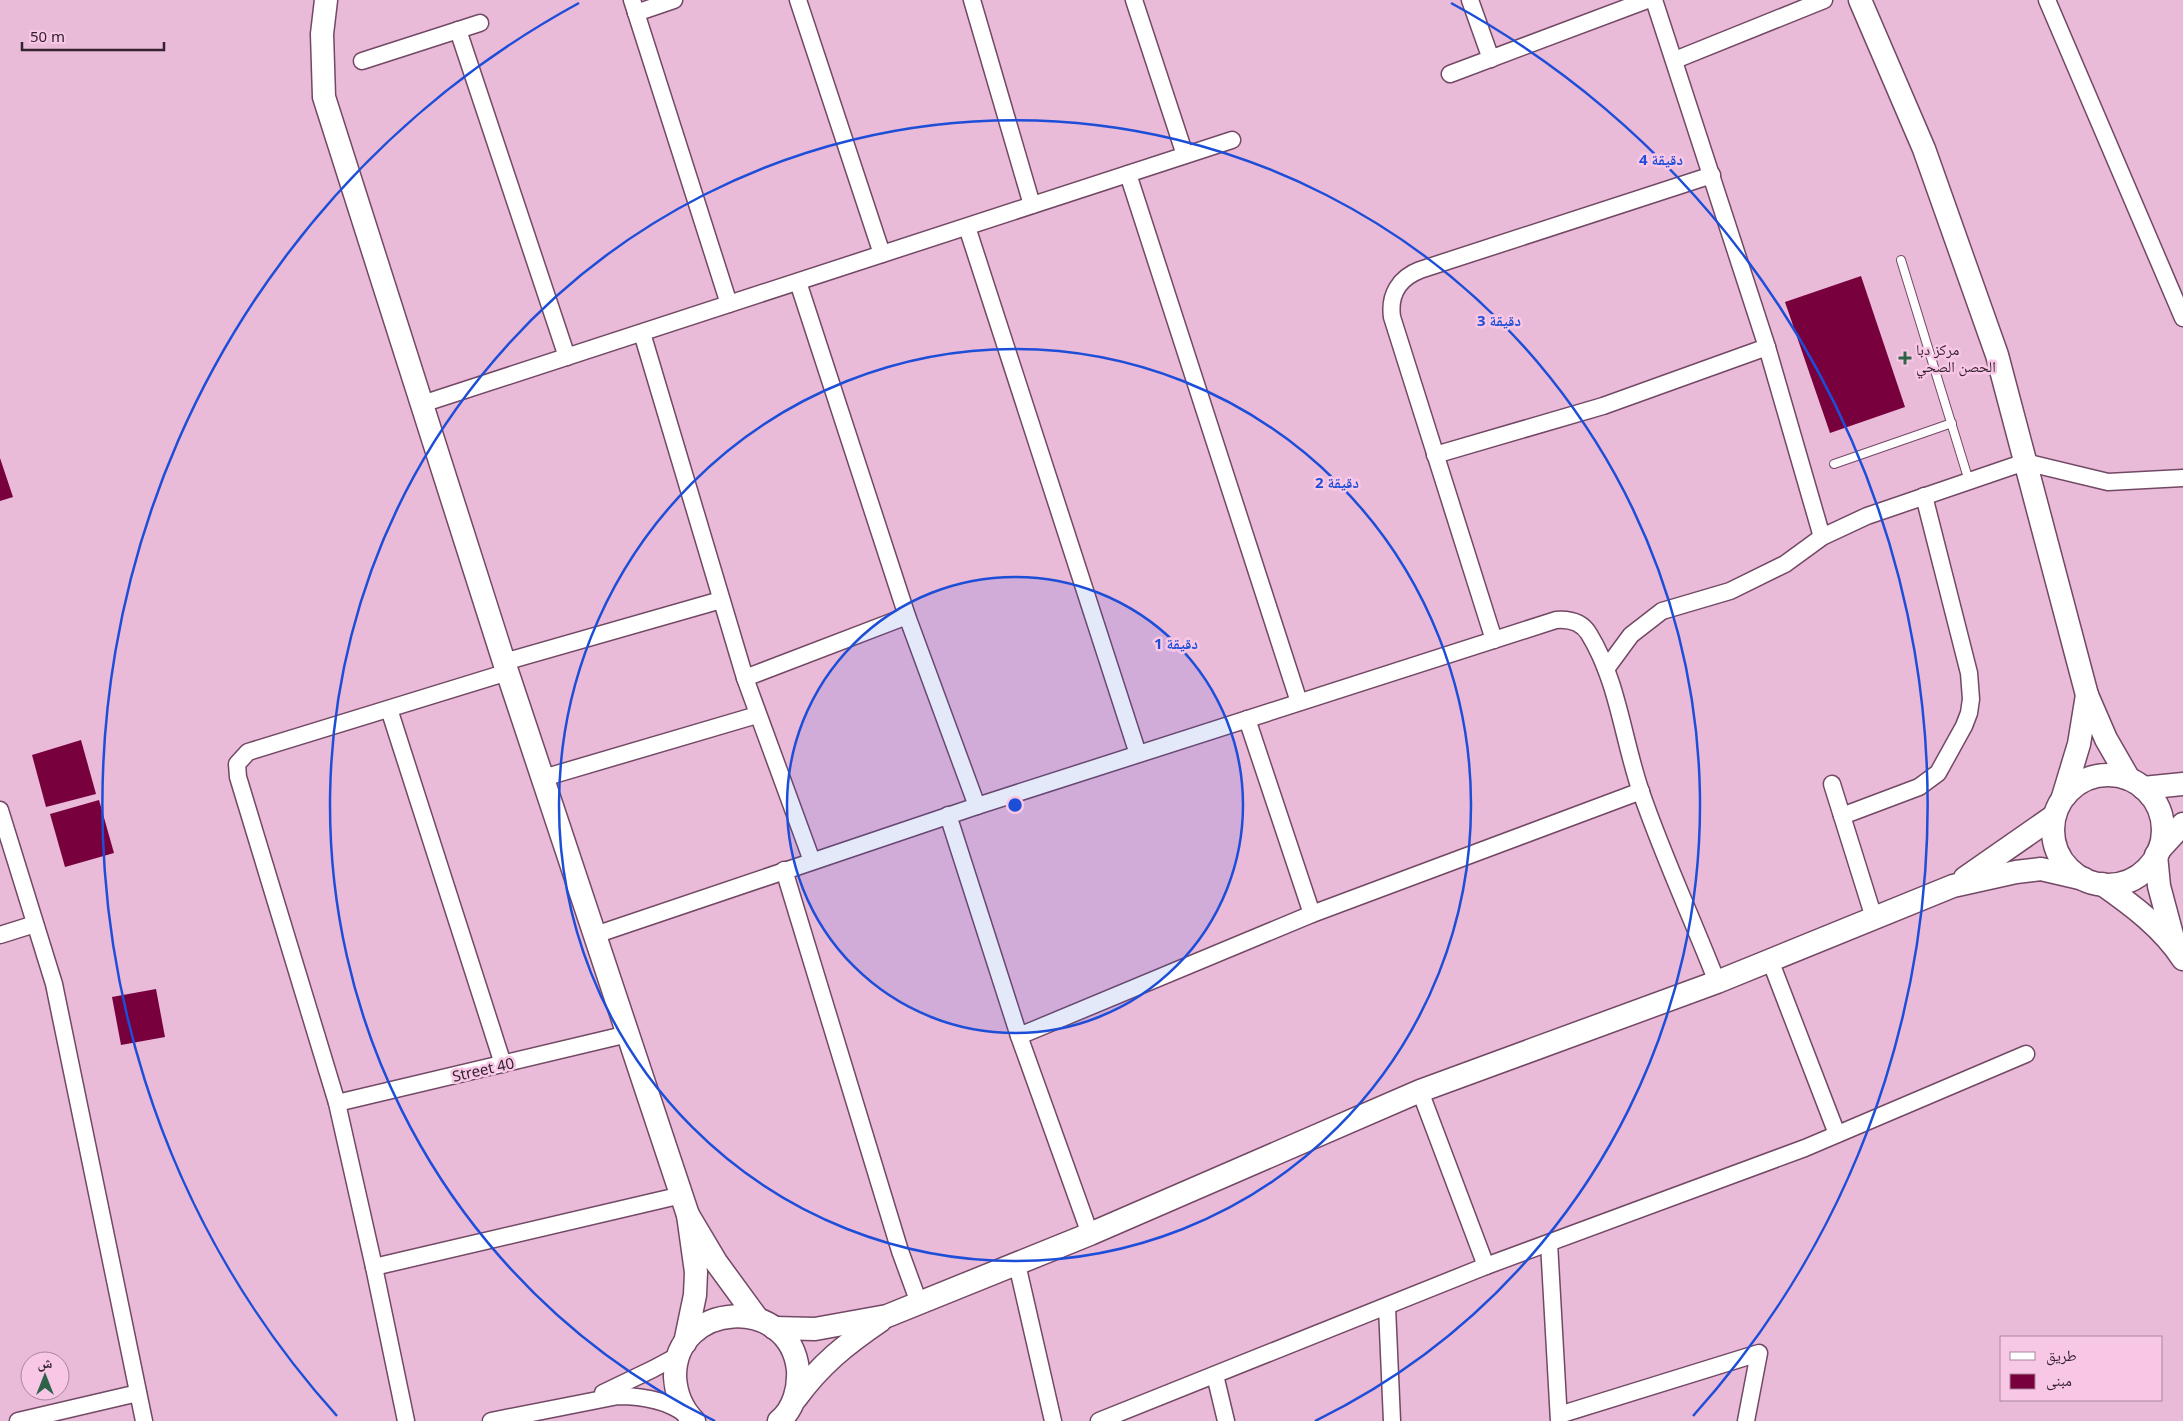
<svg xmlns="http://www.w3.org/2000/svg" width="2183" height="1421" viewBox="0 0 2183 1421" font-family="'Noto Sans','Noto Naskh Arabic',sans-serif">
<rect width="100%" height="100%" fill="#eabad9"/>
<!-- building -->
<g fill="#78003c">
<path d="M1861,276L1905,407L1830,433L1785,302Z"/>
<path d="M0,458L13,497L0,501Z"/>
<path d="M81,740L96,794L46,807L32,755Z"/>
<path d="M99,800L114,853L65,867L50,814Z"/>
<path d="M156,989L165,1037L121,1045L112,997Z"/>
</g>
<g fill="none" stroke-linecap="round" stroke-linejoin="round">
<defs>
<g id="lane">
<path d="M1901,260L1969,481"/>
<path d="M1834,464L1952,423"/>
</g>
<g id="street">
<path d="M632,0L729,304"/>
<path d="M798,0L882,254"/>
<path d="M972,0L1032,205"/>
<path d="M1134,0L1185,155"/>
<path d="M1470,0L1491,59"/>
<path d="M1654,0L1767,347L1822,537"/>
<path d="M2047,0L2183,318"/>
<path d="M636,13L674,0"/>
<path d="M458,30L567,357"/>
<path d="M1675,60L1824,0"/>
<path d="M362,61L480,23"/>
<path d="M1450,74L1647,0"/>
<path d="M1128,174L1299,702"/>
<path d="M967,227L1138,754"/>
<path d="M798,282L907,616L977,806"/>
<path d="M642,333L745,678L812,861"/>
<path d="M422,404L1232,140"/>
<path d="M1435,455L1603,406L1767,347"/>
<path d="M1494,640L1392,317C1389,295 1399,278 1420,270L1712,175"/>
<path d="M504,662L721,600"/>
<path d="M1606,669L1631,635L1662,611L1730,591L1785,564L1822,537L1867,516L2025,462L2108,482L2183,478"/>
<path d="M745,678L907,616"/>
<path d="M389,709L503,1064"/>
<path d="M1247,719L1312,914"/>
<path d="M543,778L757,715"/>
<path d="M1832,784L1874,918"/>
<path d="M0,810L54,984L144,1421"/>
<path d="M948,815L1019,1036L1090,1234"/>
<path d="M1842,816L1919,787L1938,773L1964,726L1969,713L1971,699L1969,673L1924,496"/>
<path d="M784,870L900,1251L919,1303"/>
<path d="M0,935L35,924"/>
<path d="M595,935L977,806L1556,620C1569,619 1582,622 1589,634C1618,681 1623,740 1641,792C1663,856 1692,918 1717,982"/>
<path d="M1770,960L1837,1134"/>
<path d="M1019,1036L1312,914L1641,791"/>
<path d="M1420,1091L1486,1266"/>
<path d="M337,1103L628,1034"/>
<path d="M1549,1243L1559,1421"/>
<path d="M1017,1264L1053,1421"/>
<path d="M374,1267L682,1195"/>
<path d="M1387,1307L1392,1421"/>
<path d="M1215,1375L1226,1421"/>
<path d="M603,1393L653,1369L679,1355"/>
<path d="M1559,1415L1759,1353L1746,1421"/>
<path d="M18,1421L138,1393"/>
<path d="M406,1421L374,1267L337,1103L238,777L237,764L248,752L508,672"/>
<path d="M491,1421L618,1396C642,1396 669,1400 689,1417"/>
<path d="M1099,1421L1486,1266L1805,1148L2026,1054"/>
</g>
<g id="secondary">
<path d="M326,0L322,34L324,97L504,662L688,1215"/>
<path d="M1860,0L1924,149L1997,355L2087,695"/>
<circle cx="2108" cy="830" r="55"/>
<path d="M2143,788L2183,784"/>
<path d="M2063,797L2079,744L2087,695L2106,739L2129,779"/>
<path d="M2159,850L2183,824"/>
<path d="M2156,855L2159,886L2175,946"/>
<path d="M1965,878L2054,816"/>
<path d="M2102,884C2132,905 2163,928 2183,959"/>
<path d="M774,1328L815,1329L887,1316L1090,1234L1420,1091L1717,982L1953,886L2016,872L2041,869L2084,879"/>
<path d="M685,1343L695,1295L696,1272L688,1215L716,1262L757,1318"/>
<path d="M796,1398C821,1364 845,1345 880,1321"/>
<path d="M694,1421C682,1409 676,1394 675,1377C674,1301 790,1294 798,1370C799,1388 794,1409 779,1421"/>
</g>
</defs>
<!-- lane casing -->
<use href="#lane" stroke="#724964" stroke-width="10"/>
<!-- street casing -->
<use href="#street" stroke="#724964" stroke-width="19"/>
<!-- secondary casing -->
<use href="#secondary" stroke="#724964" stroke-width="25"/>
<!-- lane -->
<use href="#lane" stroke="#fff" stroke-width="8"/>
<!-- street -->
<use href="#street" stroke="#fff" stroke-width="16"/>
<!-- secondary -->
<use href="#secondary" stroke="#fff" stroke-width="22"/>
</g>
<!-- distance rings -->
<circle cx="1015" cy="805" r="228" fill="#1d4ed8" fill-opacity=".12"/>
<g fill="none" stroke="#1d4ed8" stroke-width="2.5">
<circle cx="1015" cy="805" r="228"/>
<circle cx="1015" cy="805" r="456"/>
<path d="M715 1421A685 685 0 1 1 1315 1421"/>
<path d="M337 1416A913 913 0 0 1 579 3M1451 3A913 913 0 0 1 1693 1416"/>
</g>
<!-- markers -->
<path fill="#2e6349" stroke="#f8c7e6" stroke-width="2" d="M1902.5 350.5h5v5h5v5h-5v5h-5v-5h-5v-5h5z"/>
<g text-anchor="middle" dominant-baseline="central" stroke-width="5" stroke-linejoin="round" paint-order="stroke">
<!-- poi labels -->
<g font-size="15" fill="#34222e" stroke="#f8c7e6" text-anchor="start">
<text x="1916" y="349">مركز دبا<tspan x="1916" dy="17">الحصن الصحي</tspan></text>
</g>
<!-- street labels -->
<g font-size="15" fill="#34222e" stroke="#f8c7e6">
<text transform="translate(483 1069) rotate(-13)">Street 40</text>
</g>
</g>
<circle cx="1015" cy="805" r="8" fill="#1d4ed8" stroke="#f8c7e6" stroke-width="2.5"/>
<g font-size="15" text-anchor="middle" font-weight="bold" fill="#1d4ed8" stroke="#f8c7e6" stroke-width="5" stroke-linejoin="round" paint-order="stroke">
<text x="1661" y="165">4 دقيقة</text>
<text x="1499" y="326">3 دقيقة</text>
<text x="1337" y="488">2 دقيقة</text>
<text x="1176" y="649">1 دقيقة</text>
</g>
<!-- legend -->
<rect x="2000" y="1336" width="162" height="65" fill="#f8c7e6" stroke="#aa859c"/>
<rect x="2010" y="1352" width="25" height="8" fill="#ffffff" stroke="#aa859c"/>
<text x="2046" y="1361" font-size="15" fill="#34222e">طريق</text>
<rect x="2010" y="1374" width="25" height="15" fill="#78003c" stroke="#aa859c"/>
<text x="2046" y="1386" font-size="15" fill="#34222e">مبنى</text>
<!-- north arrow -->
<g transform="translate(45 1376)"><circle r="24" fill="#f8c7e6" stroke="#aa859c"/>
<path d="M0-4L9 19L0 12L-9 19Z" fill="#2e6349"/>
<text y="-8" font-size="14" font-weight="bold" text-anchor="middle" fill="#34222e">ش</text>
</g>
<!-- scale -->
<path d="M22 42v8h142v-8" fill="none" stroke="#34222e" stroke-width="2.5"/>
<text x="30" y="42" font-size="15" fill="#34222e" stroke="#f8c7e6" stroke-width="4" paint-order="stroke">50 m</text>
</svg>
